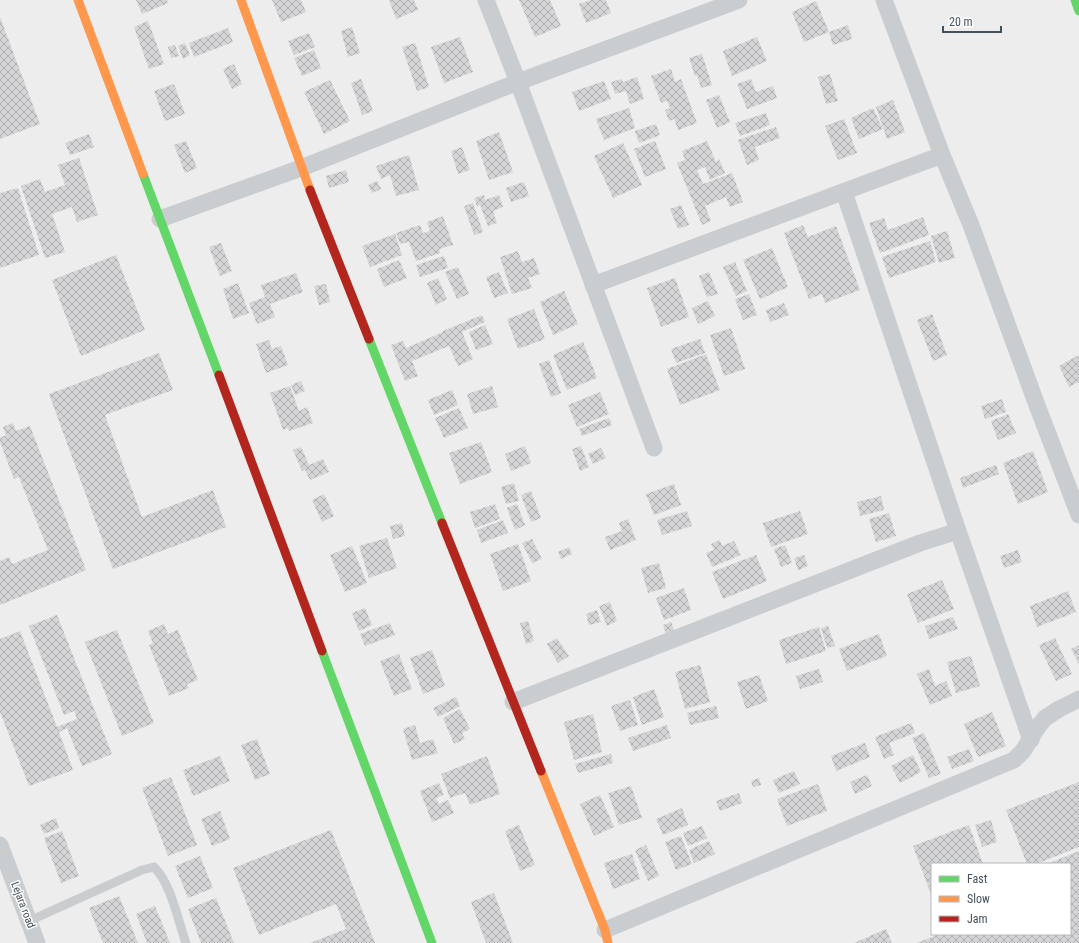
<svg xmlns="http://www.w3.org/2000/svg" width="1079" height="943" viewBox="0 0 1079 943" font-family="'Roboto Condensed',sans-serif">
<defs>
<pattern id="building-cross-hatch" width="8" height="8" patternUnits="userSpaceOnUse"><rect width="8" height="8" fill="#d5d5d7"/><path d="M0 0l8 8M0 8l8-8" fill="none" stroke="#aeafb1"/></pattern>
</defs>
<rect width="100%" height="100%" fill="#eeeded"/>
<!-- building -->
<g fill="url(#building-cross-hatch)">
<path d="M136,0H167L168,3L142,14Z"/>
<path d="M272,0H301L306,12L281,22Z"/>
<path d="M389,0H414L418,10L396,19Z"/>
<path d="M519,0H550L561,26L535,37Z"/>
<path d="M591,0H606L611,13L586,23L579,4Z"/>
<path d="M816,1L829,32L804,42L792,12Z"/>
<path d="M0,17L40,124L0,139Z"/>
<path d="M148,21L164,64L149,69L134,27Z"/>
<path d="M848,25L852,39L833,45L829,32Z"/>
<path d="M352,27L360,53L348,57L341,31Z"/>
<path d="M228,28L233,42L194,57L189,43Z"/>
<path d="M309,33L315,47L294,55L288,41Z"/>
<path d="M460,37L473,72L444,83L431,47Z"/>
<path d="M757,37L767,61L732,76L723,51Z"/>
<path d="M185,43L190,55L183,59L178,46Z"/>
<path d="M415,43L429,87L417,91L402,47Z"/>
<path d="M175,45L179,56L171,58L168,47Z"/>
<path d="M314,50L321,68L302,76L294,58Z"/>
<path d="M702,54L712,85L701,88L697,75L695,76L689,58Z"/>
<path d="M234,64L242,84L232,89L223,69Z"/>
<path d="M671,69L675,82L681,79L697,123L678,130L674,119L669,121L665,110L670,108L667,101L661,103L651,76Z"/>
<path d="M830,74L838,101L826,104L818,77Z"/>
<path d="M637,77L644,99L630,104L626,91L615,94L611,82L622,79L623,82Z"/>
<path d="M361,79L373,111L362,115L351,83Z"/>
<path d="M751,79L756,92L773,86L777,98L747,109L737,84Z"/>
<path d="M330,80L350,121L324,134L304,92Z"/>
<path d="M604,81L611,99L579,111L572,92Z"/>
<path d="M174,84L185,114L165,121L154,91Z"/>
<path d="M719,95L730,122L717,128L706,100Z"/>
<path d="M893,100L905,132L887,139L876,107Z"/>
<path d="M629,108L635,128L604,140L596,119Z"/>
<path d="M873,108L883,129L859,139L851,118Z"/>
<path d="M766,113L770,125L740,136L735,123Z"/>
<path d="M844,119L857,153L838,160L825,126Z"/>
<path d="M656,124L660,135L639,143L635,131Z"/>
<path d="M776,127L780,138L755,147L759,160L747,165L738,140Z"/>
<path d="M499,132L513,172L489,180L476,141Z"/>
<path d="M89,134L94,147L70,155L65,143Z"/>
<path d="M186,141L197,168L185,173L174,145Z"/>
<path d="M655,141L666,169L645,177L634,149Z"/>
<path d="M707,141L716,162L719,159L725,173L710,180L705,167L697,170L703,184L732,173L743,202L730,207L726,197L705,206L711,221L702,225L677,163L685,160L682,151Z"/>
<path d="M623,143L642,185L613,198L594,156Z"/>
<path d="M462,147L470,170L458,174L451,151Z"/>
<path d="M409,155L419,190L396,196L390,175L381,179L376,166Z"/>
<path d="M79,158L98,215L77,222L72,207L52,214L65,252L45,258L21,186L40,179L45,192L65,185L58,165Z"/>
<path d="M346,170L349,182L329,188L326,176Z"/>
<path d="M377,181L381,189L372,193L368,185Z"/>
<path d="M524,182L529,196L511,202L506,188Z"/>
<path d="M18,188L39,255L0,268V193Z"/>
<path d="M484,195L485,200L499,195L503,207L493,211L497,223L488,226L480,205L477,206L474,198Z"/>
<path d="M473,203L483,232L474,235L464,206Z"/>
<path d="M681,205L689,225L678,229L670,209Z"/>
<path d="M443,216L453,245L439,249L440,253L416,261L409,242L400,244L396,233L420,225L423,233L430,231L427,222Z"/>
<path d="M923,217L929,235L880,253L869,223L884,218L888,230Z"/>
<path d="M803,225L808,237L836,226L860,290L825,303L822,294L809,299L784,233Z"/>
<path d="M947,231L955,258L939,263L931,236Z"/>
<path d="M395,234L402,255L370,267L362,246Z"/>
<path d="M930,241L936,262L889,278L882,257Z"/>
<path d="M221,243L232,271L220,276L209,247Z"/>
<path d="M772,248L788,287L760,299L743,260Z"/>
<path d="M518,251L522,262L534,258L540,274L528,278L532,288L512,294L500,257Z"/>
<path d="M116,255L145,330L81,356L52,280Z"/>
<path d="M444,256L448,268L420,277L416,265Z"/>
<path d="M399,260L407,278L384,287L377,269Z"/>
<path d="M735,262L747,291L736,296L723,267Z"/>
<path d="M458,267L469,294L457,299L445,272Z"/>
<path d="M499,272L508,293L494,298L486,277Z"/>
<path d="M709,272L718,294L707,297L699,276Z"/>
<path d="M296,273L303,292L270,304L275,317L257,324L249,303L265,297L261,285Z"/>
<path d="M438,278L447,299L436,305L427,283Z"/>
<path d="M675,278L689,317L661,327L647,288Z"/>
<path d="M238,283L249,313L233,319L223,289Z"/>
<path d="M326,284L330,302L319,305L314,286Z"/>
<path d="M564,291L578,324L553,335L540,302Z"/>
<path d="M749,294L757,315L743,320L735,299Z"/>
<path d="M708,301L715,316L698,324L692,308Z"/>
<path d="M784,303L789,315L770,322L766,310Z"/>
<path d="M534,309L545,339L518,349L507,319Z"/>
<path d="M932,314L947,355L933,361L917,320Z"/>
<path d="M482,315L485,322L462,332L473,359L458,366L449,346L412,361L418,376L405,381L391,345L403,341L406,348L443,332V331Z"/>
<path d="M485,325L493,344L476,350L469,332Z"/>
<path d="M731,328L745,369L724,376L710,335Z"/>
<path d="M700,339L705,353L676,363L671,349Z"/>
<path d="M269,340L272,349L281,346L288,365L266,373L256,344Z"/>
<path d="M583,342L597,378L567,390L553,355Z"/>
<path d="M159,353L173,390L105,415L142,517L213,490L226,527L113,569L49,394Z"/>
<path d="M706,354L720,390L680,405L667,369Z"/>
<path d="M1079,355V385L1078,382L1069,387L1059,366Z"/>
<path d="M549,360L561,393L551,397L539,364Z"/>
<path d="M301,381L305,391L295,395L291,385Z"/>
<path d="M290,386L299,411L307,407L313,423L289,431L288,428L283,430L270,393Z"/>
<path d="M492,386L498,407L473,414L467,394Z"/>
<path d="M452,390L458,405L434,415L428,400Z"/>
<path d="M600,392L609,414L577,427L568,405Z"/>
<path d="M1002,399L1006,412L985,419L981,406Z"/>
<path d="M459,408L468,428L444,438L435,418Z"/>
<path d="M1008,414L1016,433L998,440L991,421Z"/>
<path d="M609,418L612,425L582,436L579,429Z"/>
<path d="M13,423L16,431L30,426L86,570L0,605V561L9,557L12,564L48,550L19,477L14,479L0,442V438L6,435L3,427Z"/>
<path d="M481,442L492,472L460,484L449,453Z"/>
<path d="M525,446L531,463L511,471L505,454Z"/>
<path d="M581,446L589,467L580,471L572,449Z"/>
<path d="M301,447L309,465L323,459L329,472L310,480L305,470L302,471L293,450Z"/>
<path d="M601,448L606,458L593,464L588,454Z"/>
<path d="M1033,451L1048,492L1018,504L1003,463Z"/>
<path d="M996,465L999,474L963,488L960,478Z"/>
<path d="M514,483L519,501L506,504L501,487Z"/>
<path d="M674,484L681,505L654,515L646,494Z"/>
<path d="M531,491L541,518L531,522L521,495Z"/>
<path d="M324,494L334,516L322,522L312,500Z"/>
<path d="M881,496L884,510L860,516L857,502Z"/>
<path d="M495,504L500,519L475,528L470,512Z"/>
<path d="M517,504L525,525L515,530L507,508Z"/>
<path d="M687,511L692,526L662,535L657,520Z"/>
<path d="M800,511L808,534L771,547L763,523Z"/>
<path d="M889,513L896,536L876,542L869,519Z"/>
<path d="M628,519L636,540L610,550L605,537L622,531L619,523Z"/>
<path d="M503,520L508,533L481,543L477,530Z"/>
<path d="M402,523L405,536L393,539L390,526Z"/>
<path d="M387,538L397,568L369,578L359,546Z"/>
<path d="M532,539L542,559L532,563L522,543Z"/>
<path d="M720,540L722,546L734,541L741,555L712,567L706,553L714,550L711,544Z"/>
<path d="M518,544L531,581L503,591L490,554Z"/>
<path d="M785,545L792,563L781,567L774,549Z"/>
<path d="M352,546L367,583L345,592L330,555Z"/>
<path d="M569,547L572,554L561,559L558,552Z"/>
<path d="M1018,550L1022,562L1004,568L1000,556Z"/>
<path d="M756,555L767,581L723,599L712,572Z"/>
<path d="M804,555L808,566L798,570L794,558Z"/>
<path d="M659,563L666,588L648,593L641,568Z"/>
<path d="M942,580L954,609L918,623L907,594Z"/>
<path d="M684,588L691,610L664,620L656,598Z"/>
<path d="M1068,591L1076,612L1037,627L1030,606Z"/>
<path d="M610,602L617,621L607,626L599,606Z"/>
<path d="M365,608L372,625L359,631L352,613Z"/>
<path d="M597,610L601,622L589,625L586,614Z"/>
<path d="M57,615L112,754L82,766L67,728L59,732L73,770L29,786L0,712V639L20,631L57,727L77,719L74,711L64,715L29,626Z"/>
<path d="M953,617L958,629L929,639L925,626Z"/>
<path d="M528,621L534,641L526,644L520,623Z"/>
<path d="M671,622L675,632L666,635L663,625Z"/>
<path d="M390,623L395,635L365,646L360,634Z"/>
<path d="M164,624L168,634L178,630L198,680L187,684L189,688L169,696L149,645L153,643L148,631Z"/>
<path d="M828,626L835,646L827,648L821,628Z"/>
<path d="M819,627L826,651L786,664L779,640Z"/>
<path d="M117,630L154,723L122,736L85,642Z"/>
<path d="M879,634L887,656L847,671L839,649Z"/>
<path d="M557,638L569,656L558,663L547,644Z"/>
<path d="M1055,638L1072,674L1056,681L1039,645Z"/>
<path d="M1079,645V664L1071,649Z"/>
<path d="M432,650L445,686L423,694L410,658Z"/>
<path d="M399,654L412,689L394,696L380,661Z"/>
<path d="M971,656L980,686L956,693L947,662Z"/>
<path d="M700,665L710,702L685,709L675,672Z"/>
<path d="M819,669L823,682L800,689L796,676Z"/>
<path d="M929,669L935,686L946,681L952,696L930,705L917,674Z"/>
<path d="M759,675L768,701L746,709L737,682Z"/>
<path d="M654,689L664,717L642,725L633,697Z"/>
<path d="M456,697L460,706L438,717L433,708Z"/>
<path d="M630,700L638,725L620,731L611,706Z"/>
<path d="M716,706L719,718L690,725L687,713Z"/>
<path d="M460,709L470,729L462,733L465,739L454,744L443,718Z"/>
<path d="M992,712L1006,746L978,757L964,724Z"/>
<path d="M593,714L602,752L574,760L564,722Z"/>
<path d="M911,723L915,733L889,743L894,755L884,759L875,737Z"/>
<path d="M415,725L420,743L433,739L438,753L412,760L403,729Z"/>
<path d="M667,725L671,738L633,751L628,738Z"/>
<path d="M924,733L941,774L929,778L912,738Z"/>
<path d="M257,739L270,774L255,780L241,745Z"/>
<path d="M865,743L870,757L836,771L831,756Z"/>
<path d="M969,749L974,761L952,769L947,757Z"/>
<path d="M611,754L613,763L578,773L575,764Z"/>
<path d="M913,755L921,772L900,783L891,766Z"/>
<path d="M220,756L230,781L193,796L183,770Z"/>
<path d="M487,756L500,794L470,805L465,793L450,798L441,774Z"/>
<path d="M794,771L800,784L779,793L773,780Z"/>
<path d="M867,775L872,786L855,794L850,782Z"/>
<path d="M171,777L197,845L168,856L142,788Z"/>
<path d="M759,778L761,785L753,787L751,781Z"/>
<path d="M1079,782V847L1036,864H1027L1006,810Z"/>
<path d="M439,783L444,795L436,798L439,804L448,800L454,813L432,822L420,791Z"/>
<path d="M818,784L827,811L787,826L777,799Z"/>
<path d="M631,786L642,818L619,825L608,793Z"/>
<path d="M739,793L742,803L720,811L716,801Z"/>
<path d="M600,795L614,827L594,836L580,804Z"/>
<path d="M682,808L688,825L663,835L656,819Z"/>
<path d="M220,811L230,839L212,846L201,819Z"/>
<path d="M56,818L59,828L44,834L40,825Z"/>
<path d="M991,820L997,842L982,847L975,825Z"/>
<path d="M519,825L535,865L520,871L505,831Z"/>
<path d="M969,825L983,864H932V897L913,846Z"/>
<path d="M702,826L707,838L688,846L683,833Z"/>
<path d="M331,830L375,943H310L346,929L336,904L259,935L233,868Z"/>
<path d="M62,831L79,876L61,883L44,838Z"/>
<path d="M681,836L692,864L676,870L665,842Z"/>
<path d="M709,841L715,854L694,863L689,850Z"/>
<path d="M646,845L659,876L648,881L635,850Z"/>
<path d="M1079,851V943H917L939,934H1070V864H1047Z"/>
<path d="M632,854L640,879L613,889L604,863Z"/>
<path d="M200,856L213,888L188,898L175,866Z"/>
<path d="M494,893L513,943H486L471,902Z"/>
<path d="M119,896L138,943H103L89,908Z"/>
<path d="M216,898L234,943H201L188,909Z"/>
<path d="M155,906L170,943H147L136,914Z"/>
<path d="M886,929L892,943H854Z"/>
</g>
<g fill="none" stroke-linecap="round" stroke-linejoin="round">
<!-- lane -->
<path stroke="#c9cdcf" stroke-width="9" d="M29,921L142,870L154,867C171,883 178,921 186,943"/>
<!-- street -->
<g stroke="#c9cdcf" stroke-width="17">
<path d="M486,0L518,82L654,448"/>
<path d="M884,0L942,155L971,225L1035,400L1079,515"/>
<path d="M844,192L958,531"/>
<path d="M160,219L301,168L518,82L739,0"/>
<path d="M593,285L942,155"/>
<path d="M513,702L920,543L958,531L1031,740"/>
<path d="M0,845L37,943"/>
<path d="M605,930L1014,760L1023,751L1037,728L1045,718L1059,709L1079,699"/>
</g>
<!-- fast -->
<g stroke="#63d668" stroke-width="9">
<path d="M1075,0L1079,11"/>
<path d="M143,174L219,375"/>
<path d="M369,339L442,523"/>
<path d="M322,651L432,943"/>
</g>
<!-- slow -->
<g stroke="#ff974d" stroke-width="9">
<path d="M78,0L143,174"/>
<path d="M241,0L310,190"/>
<path d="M541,771L605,930L608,943"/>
</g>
<!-- jam -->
<g stroke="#b3261e" stroke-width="9">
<path d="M310,190L369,339"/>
<path d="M219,375L322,651"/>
<path d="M442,523L541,771"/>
</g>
</g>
<g text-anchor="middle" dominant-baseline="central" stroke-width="3" stroke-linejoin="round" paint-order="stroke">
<!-- street labels -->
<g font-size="11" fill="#44515a" stroke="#fff">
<text transform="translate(23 905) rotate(69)">Lejara road</text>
</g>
</g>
<!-- legend -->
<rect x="931" y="863" width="140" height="72" fill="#ffffff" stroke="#b4b9bd"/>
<rect x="939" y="876" width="20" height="6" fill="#63d668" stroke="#b4b9bd"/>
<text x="967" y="883" font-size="12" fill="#44515a">Fast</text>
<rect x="939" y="896" width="20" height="6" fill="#ff974d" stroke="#b4b9bd"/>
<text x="967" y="903" font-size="12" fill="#44515a">Slow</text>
<rect x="939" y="916" width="20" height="6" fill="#b3261e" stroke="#b4b9bd"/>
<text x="967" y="923" font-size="12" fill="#44515a">Jam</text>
<!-- scale -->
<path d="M943 26v6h58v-6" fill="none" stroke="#44515a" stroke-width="2"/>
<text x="949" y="26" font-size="12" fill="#44515a" stroke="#ffffff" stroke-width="3" paint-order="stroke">20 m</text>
</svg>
